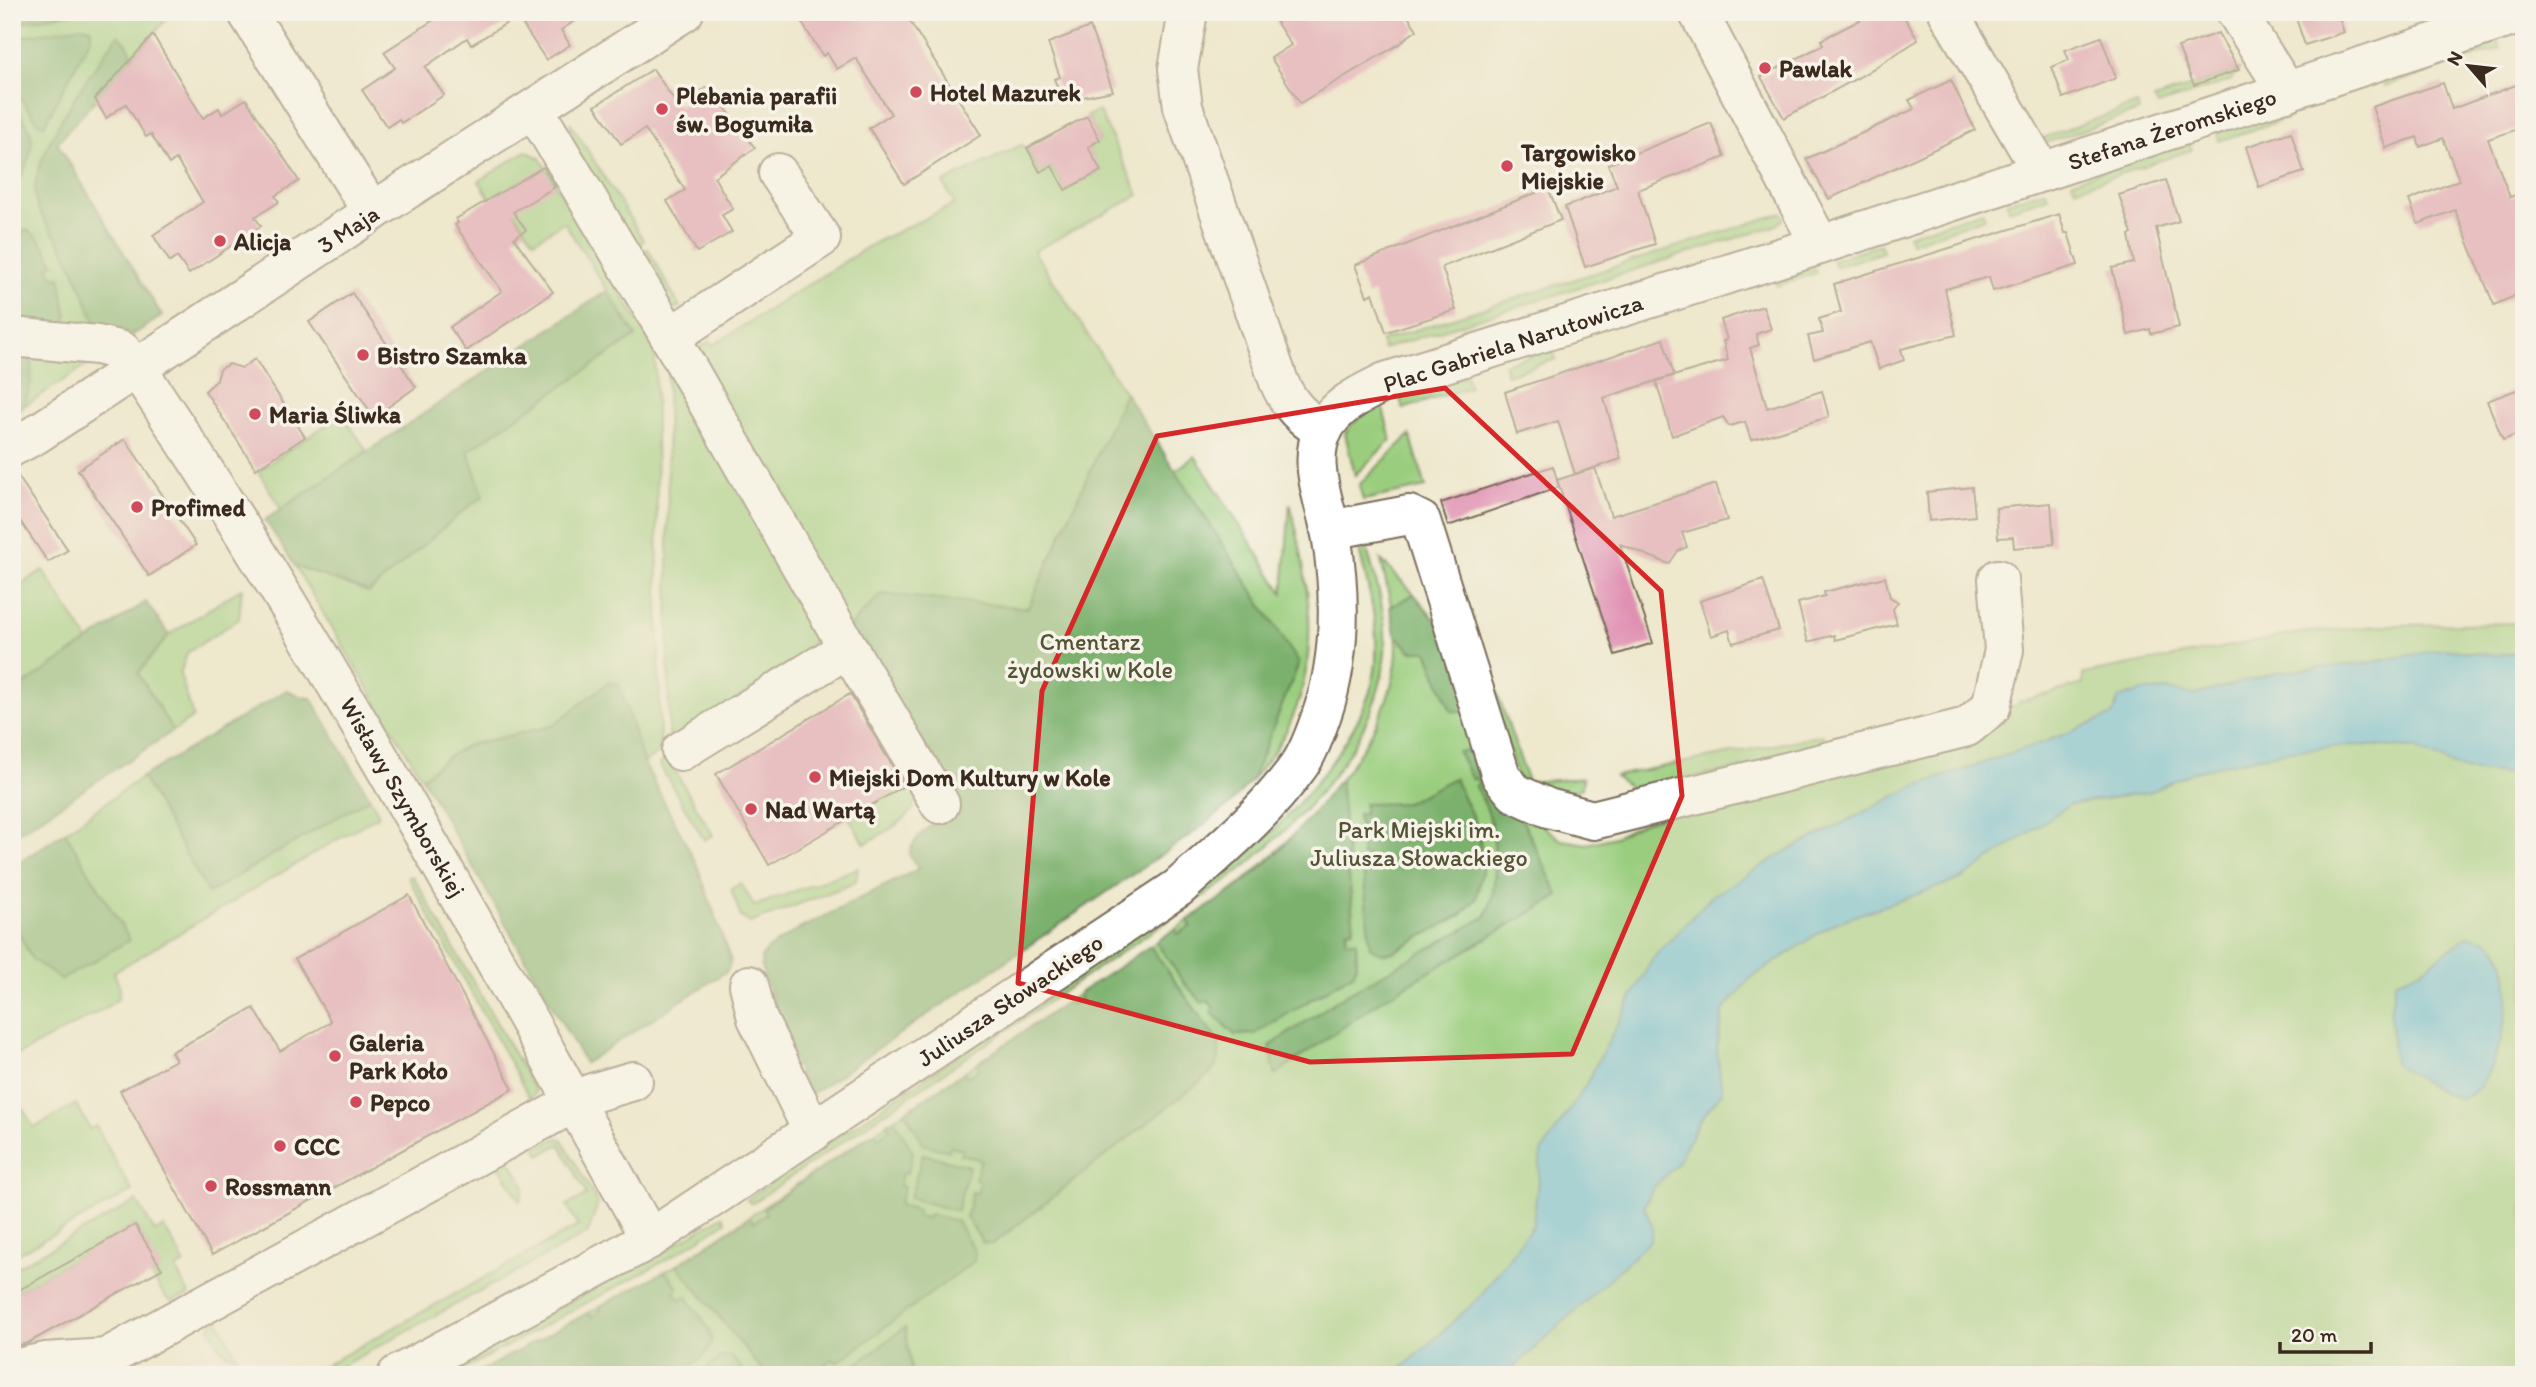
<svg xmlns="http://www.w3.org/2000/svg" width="2536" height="1387" viewBox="0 0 2536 1387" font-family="Itim,sans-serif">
<rect width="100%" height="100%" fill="#f7f3e8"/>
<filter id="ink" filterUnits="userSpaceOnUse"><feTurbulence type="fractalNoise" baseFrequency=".0143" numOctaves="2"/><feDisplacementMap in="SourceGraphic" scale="14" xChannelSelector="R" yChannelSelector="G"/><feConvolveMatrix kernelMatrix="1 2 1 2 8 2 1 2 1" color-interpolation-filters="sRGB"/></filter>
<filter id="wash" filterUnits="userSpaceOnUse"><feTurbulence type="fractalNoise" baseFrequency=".00686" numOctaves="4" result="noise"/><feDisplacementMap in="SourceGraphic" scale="28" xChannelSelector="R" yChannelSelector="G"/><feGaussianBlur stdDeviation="1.57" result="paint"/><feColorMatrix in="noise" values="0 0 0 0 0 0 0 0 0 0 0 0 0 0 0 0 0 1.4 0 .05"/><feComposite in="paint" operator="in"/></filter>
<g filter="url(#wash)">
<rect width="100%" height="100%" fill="#eee8cd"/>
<!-- green -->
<g fill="#9ace7e" stroke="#6a7c4e" stroke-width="2" fill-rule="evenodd">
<path d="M12,12H173L57,142L162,316L12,414Z"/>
<path d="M2497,40L2500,49L2456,63L2453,55Z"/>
<path d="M2432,61L2435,70L2385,86L2383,77Z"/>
<path d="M2239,70L2230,81L2158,105L2154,99Z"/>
<path d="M2137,104L2139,111L2046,143L2043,138Z"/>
<path d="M1099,111L1139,195L1034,251L1175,471L1195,456L1283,593L1290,503C1308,575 1322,651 1291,721C1282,742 1266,763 1252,780L1257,767L866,609L848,628L688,356L710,341L713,345L874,243L955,204L943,183L1021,145L1027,148L1039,172L1052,166L1065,190L1100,171L1088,147L1100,140L1087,116Z"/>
<path d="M2282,112L2285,119L2219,141L2217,133Z"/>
<path d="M570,122L644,241L626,252L571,138Z"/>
<path d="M2189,142L2192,150L2075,189L2072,181Z"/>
<path d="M526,151L540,158L655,349L660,752L644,763L609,682L552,726L468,745L446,758L422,778L295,566L369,592L463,511L483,497L467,451L636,336L564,222L534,241L501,193L491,200L479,181Z"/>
<path d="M2046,190L2048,197L2009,210L2007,202Z"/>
<path d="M1983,211L1985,218L1911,243L1908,235Z"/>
<path d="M1782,213L1784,219L1777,225L1383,349L1381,341Z"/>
<path d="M1880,244L1883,252L1836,267L1833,260Z"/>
<path d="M648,249L680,307L673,309L631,260Z"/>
<path d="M1814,267L1816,273L1777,286L1775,279Z"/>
<path d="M1553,349L1556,359L1507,375L1504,364Z"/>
<path d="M667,360L816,629L810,649L669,746Z"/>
<path d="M1466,375L1470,387L1403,409L1400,397Z"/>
<path d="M1378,403L1383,409L1391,440L1355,475L1345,434L1351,425Z"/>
<path d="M342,414L367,451L281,509L258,471Z"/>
<path d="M1410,435L1426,487L1363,500L1359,485Z"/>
<path d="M1362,533C1373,571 1388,612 1385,653C1379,742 1299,823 1233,876L751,1204L747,1199L1229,871C1280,830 1365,738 1375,671C1381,625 1366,579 1355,534Z"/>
<path d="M1381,560L1414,594L1446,633L1516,804L1561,840L1587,844L1615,837L1645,822L2018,705V702L2083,684V674L2299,633L2390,625L2524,623V1375H912L906,1338L858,1375H474L677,1265L1228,894C1294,841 1399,735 1397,644C1396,619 1386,585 1381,560ZM1550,878L1558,896L1380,1001L1275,1074Z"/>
<path d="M43,570L89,642L12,693V590Z"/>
<path d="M242,588L239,619L187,653L180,674L193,717L173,731L138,673L169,635Z"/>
<path d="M1466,602L1528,782L1583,778L1582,788L1562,796L1519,781Z"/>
<path d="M1823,735L1827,751L1632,790L1615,776Z"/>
<path d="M668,759L713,835L704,840L659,764Z"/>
<path d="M142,777L209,893L370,798L379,815L114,972L120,988L118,999L104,1009L12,1058V919L32,959L129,939L65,832Z"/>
<path d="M914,780C928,814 889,829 865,844L849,818Z"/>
<path d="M858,868L856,881L849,885L750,923L741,917L731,889L741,883L754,906Z"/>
<path d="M413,876L536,1092L530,1099L408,877Z"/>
<path d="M12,1089L34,1128L76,1104L90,1129L96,1126L132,1191L12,1257Z"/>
<path d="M558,1138L562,1139L598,1203L588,1233L325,1375H308L578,1226L567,1205L587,1195L560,1144L540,1155L536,1147Z"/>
<path d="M507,1161L512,1163L525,1187L520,1201L497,1162Z"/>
<path d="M137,1201L155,1232L164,1227L185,1264L176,1269L189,1295L171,1301L166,1298L151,1275L161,1269L135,1225L12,1294V1269Z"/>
<path d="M723,1216L726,1222L666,1260L453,1375H435L659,1254Z"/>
<path d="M216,1316L237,1356C221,1357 217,1341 210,1328L213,1318Z"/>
</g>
<!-- forest -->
<g fill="#7bb16d" stroke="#5b6e46" stroke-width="2">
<path d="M12,12H75L12,24Z"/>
<path d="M83,26L91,28V37L44,125L39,124L12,86V38Z"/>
<path d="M118,35L127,44L134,57L57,143L162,316L135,333L99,332C88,306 79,278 66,253C57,236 41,220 36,201C26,160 93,69 118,35Z"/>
<path d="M12,104C18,112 28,123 31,133C35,148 24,173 16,187L12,188Z"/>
<path d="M28,230C41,238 47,251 54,264L48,267L54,278L60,277L67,317L63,326L12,325V311L15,305L12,302L17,285L18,261L24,262V251L18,250L22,231Z"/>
<path d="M607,291L636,336L468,451L483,496L463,511L369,592L295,566L265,520Z"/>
<path d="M12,350L28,352V359L32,360L31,382L24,406L12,414Z"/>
<path d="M1125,393L1299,663L1252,780L1228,806L1189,836L807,1097L762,970L761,957L769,948L797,930L918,869L909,854C913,838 927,829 939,818L848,628L881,594L1028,608Z"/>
<path d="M1414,594L1446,633L1474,712L1451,711L1427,651H1411L1395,634L1390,607Z"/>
<path d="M146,602L169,635L138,673L173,731L12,837V693Z"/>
<path d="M609,682L619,684L643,761L697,865L731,961L727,971L585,1063L422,778L446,758L468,745L552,726Z"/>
<path d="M287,690L302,697L311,698L370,798L208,893L142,777Z"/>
<path d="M1487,747L1559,896L1380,1001L1275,1075L1270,1046L1345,995L1485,917C1498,895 1497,840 1489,815C1486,805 1480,795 1475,786L1479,784L1476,778L1472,780L1458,752Z"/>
<path d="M1454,778L1479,830L1483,866L1476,899L1461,915L1393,952C1383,954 1377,953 1370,947L1363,868L1369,867L1368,856H1362L1358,814H1364V804L1406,803Z"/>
<path d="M1340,779L1354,929L1347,930L1346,941H1356L1357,964L1354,973L1255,1034L1235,1035L1211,1012L1214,1008L1207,1000L1203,1003L1184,983L1156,942L1175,929L1178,934L1191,926L1188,920C1214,903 1240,887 1263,866C1292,840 1316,810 1340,779Z"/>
<path d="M65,832L130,940L61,980L32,959L12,919V867Z"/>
<path d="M1150,946L1219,1043V1059L1212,1072L993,1244L983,1243L966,1217L972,1192L977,1193L980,1182L975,1180L981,1160L960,1154L962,1149L950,1146L949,1151L924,1145L905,1112L964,1072L968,1077L979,1069L977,1064L1068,1001L1072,1005L1081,999L1078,994Z"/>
<path d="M894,1119L913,1152L907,1174L902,1173L899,1186L904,1187L899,1205L918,1210L917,1216L928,1218L929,1214L957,1221L975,1252L974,1261L837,1363L833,1359L822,1367L825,1372L821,1375H766L677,1265L750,1217L754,1222L766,1214L763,1209L874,1132L878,1137L890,1129L887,1124Z"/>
<path d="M923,1154L969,1166L957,1211L910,1198Z"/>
<path d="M665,1271L678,1287L674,1292L681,1300L686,1296C715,1336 727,1345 677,1375H474L589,1312L591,1317L601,1311L599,1307Z"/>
<path d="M905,1327L912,1375H843Z"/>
<path d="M722,1356H731L747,1375H699Z"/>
</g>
<!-- water -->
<g fill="#5ab8d8" stroke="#4a717b" stroke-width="2">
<path d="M2443,649L2496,655L2524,652V752L2509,774L2464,770L2415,748L2354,745L2282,752L2195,771L2150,792L2069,805L1961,879L1832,924L1750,979L1723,1011L1717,1049L1722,1093L1699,1121L1676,1165L1654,1187L1644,1206L1653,1228L1650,1241L1506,1375H1392L1408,1363L1479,1298L1533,1225L1541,1153L1585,1086L1652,959L1712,896L1789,850L1913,787L2047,741L2113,715L2118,699L2142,691L2167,690L2195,695L2280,672L2368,663Z"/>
<path d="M2468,936C2474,937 2484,938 2489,941C2526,967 2502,1057 2480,1086C2475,1092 2468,1095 2462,1099L2445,1094L2394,1064L2390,1014L2395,982L2423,969Z"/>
</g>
<g id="blocks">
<!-- building -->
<g fill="#e090b2">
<path d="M446,12H525L471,45L467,38L425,67L444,95L401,123L399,119L387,127L362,90L395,68L384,52Z"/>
<path d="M543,12H588L561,30L570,45L546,60L523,25Z"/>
<path d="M795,12H904L981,135L904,184L869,128L891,114L856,58L837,69L827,53L823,56Z"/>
<path d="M1270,12H1405L1417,30L1403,40L1404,41L1300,103L1271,58L1291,45Z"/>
<path d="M1856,12H1901L1918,40L1863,75L1784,118L1761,77L1823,45L1821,40L1860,20Z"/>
<path d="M2294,12H2337L2344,32L2305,45Z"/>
<path d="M1090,27L1113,91L1063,101L1054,79L1060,77L1048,43Z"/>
<path d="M2218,33L2239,70L2194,85L2178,47Z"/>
<path d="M153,35L203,118L219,108L222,114L246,99L299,181L275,196L279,202L255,217L261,226L189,274L177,257L170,262L153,235L203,202L176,159L169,164L151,134L146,137L126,104L106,118L95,99Z"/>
<path d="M2101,37L2116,78L2063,98L2052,67L2069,60L2065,50Z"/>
<path d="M653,69L678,106L709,86L755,148L714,177L733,209L722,215L732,232L697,252L667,201L685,190L645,129L621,144L595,106Z"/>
<path d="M1951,80L1975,130L1829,199L1806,159L1914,109L1909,100Z"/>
<path d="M2443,83L2452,109L2516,85L2524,105V127L2488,139L2510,197L2524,192V292L2494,305L2455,210L2418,224L2409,200L2459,180L2443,138L2420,147L2417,137L2386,148L2372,107Z"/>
<path d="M1087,116L1100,140L1088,147L1101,171L1065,190L1052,166L1040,172L1027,148Z"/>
<path d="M1711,123L1725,157L1638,190L1655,244L1585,267L1565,207L1617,186L1608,164Z"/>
<path d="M2291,132L2304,172L2259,187L2246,147Z"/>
<path d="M543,167L555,187L513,212L526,230L514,238L553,292L466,351L450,327L502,291L455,225L458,223L456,219Z"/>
<path d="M2166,180L2179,221L2156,228L2179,327L2151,334L2150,329L2128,335L2112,268L2134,263L2129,235L2132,234L2119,195Z"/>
<path d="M1548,188L1561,220L1442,267L1456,310L1386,332L1373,293L1367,296L1355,265Z"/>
<path d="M2059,214L2065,233H2068L2078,265L1993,291L1989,277L1945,289L1956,335L1901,349L1904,360L1879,369L1870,342L1814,359L1808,336L1823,333L1819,319L1841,312L1834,284Z"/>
<path d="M352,293L416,387L374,417L309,322Z"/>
<path d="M1763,306L1771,329L1756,334L1759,345L1750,348L1767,408L1822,391L1829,417L1751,440L1745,422L1729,426L1723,417L1672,436L1656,381L1728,360L1723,341L1727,340L1721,320Z"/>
<path d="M1663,339L1674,375L1604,398L1621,459L1575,474L1558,421L1517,434L1505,392Z"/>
<path d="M255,359L305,437L256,469L205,391L217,380L220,369L229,364L242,368Z"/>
<path d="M2524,387V432L2503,440L2487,401Z"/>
<path d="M125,439L196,545L149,576L78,470Z"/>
<path d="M1553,466L1559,487L1448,526L1441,503Z"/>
<path d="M1595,468L1611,516L1716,484L1727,520L1682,533L1687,547L1678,551L1669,564L1620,544L1653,643L1615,655L1557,480Z"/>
<path d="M13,469L68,550L48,562L12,509Z"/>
<path d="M1972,487L1975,516L1929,521L1927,492Z"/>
<path d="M2051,503L2054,544L2014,548L2013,537L1998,538L1996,508Z"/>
<path d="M1885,577L1890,597L1898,602L1893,609L1897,624L1835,640L1834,635L1808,642L1798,603L1825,596L1824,592Z"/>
<path d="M1763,580L1779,630L1733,643L1729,630L1711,636L1700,601Z"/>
<path d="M850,694L904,786L769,865L716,774Z"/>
<path d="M409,895L513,1089L212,1255L120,1091L176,1060L171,1052L254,1008L280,1051L331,1022L295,959Z"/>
<path d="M135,1225L162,1269L28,1343L12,1347V1294Z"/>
</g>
</g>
</g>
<g filter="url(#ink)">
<use href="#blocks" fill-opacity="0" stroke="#7a6c5b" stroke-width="2"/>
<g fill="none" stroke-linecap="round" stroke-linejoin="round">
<defs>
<g id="minor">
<path d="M247,12L372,212"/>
<path d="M1188,12L1178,69L1183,107L1279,382C1289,405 1302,418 1323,431"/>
<path d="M1698,12L1820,245"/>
<path d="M1948,12L2042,172"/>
<path d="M2236,12L2287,92"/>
<path d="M534,109L670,337L848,648L681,751"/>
<path d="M12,337L97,345L122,351L136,367C325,647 486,944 650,1239"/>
<path d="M670,337L821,238L778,173"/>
<path d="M12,447L35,435L372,212L684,12"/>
<path d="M1330,530L1409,515L1421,521L1501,776L1515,793L1548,808L1593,820L1967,727L1991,707L2004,650L1998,579"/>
<path d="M848,648L940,804"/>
<path d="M749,985L757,1018L813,1132"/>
<path d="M12,1369L45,1362L106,1358L592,1093L633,1081"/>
<path d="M397,1375L650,1239L1178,888C1220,850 1265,813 1298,767C1309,753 1316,730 1322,714C1341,658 1341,598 1332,540C1327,505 1306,465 1323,430C1336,405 1361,394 1385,382L1820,245L2524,13"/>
</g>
</defs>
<!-- minor casing -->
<use href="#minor" stroke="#7a6c5b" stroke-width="42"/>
<!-- minor -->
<use href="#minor" stroke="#fff" stroke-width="38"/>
</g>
</g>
<!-- marked area -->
<path d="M0 0H2536V1387H0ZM1445,388L1661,591L1682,796L1572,1054L1310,1062L1018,983L1042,691L1157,436Z" fill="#eee8cd" fill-opacity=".55" fill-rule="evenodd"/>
<path fill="none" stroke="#d62828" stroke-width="5" stroke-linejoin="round" d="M1445,388L1661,591L1682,796L1572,1054L1310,1062L1018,983L1042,691L1157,436Z"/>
<!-- markers -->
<g fill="#d1495b" stroke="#f7f3e8" stroke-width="2.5">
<circle cx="1765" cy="68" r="7"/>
<circle cx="916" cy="92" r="7"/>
<circle cx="662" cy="109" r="7"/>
<circle cx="1507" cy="166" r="7"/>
<circle cx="220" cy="241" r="7"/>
<circle cx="363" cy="355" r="7"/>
<circle cx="255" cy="414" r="7"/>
<circle cx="137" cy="507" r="7"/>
<circle cx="815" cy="777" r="7"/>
<circle cx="751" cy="809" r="7"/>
<circle cx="335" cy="1056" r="7"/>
<circle cx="356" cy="1102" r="7"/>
<circle cx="280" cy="1146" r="7"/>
<circle cx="211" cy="1186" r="7"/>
</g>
<g text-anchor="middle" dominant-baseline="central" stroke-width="7" stroke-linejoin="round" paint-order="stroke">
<!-- poi labels -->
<g font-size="24" font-weight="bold" fill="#3b2a1e" stroke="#f7f3e8" text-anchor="start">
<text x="1779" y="68">Pawlak</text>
<text x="930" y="92">Hotel Mazurek</text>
<text x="676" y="95">Plebania parafii<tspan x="676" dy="28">św. Bogumiła</tspan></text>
<text x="1521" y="152">Targowisko<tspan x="1521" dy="28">Miejskie</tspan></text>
<text x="234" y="241">Alicja</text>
<text x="377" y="355">Bistro Szamka</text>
<text x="269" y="414">Maria Śliwka</text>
<text x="151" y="507">Profimed</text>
<text x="829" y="777">Miejski Dom Kultury w Kole</text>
<text x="765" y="809">Nad Wartą</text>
<text x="349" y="1042">Galeria<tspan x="349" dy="28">Park Koło</tspan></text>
<text x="370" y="1102">Pepco</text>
<text x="294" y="1146">CCC</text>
<text x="225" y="1186">Rossmann</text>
</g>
<!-- street labels -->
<g font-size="24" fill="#3b2a1e" stroke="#f7f3e8">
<text transform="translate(2172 129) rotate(-18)">Stefana Żeromskiego</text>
<text transform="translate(348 229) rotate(-33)">3 Maja</text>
<text transform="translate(1513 343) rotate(-18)">Plac Gabriela Narutowicza</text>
<text transform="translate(403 797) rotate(60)">Wisławy Szymborskiej</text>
<text transform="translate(1010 1000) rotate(-34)">Juliusza Słowackiego</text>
</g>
<!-- park labels -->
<g font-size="24" fill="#535336" stroke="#f7f3e8">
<text x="1090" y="641">Cmentarz<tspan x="1090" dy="28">żydowski w Kole</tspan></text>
<text x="1419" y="829">Park Miejski im.<tspan x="1419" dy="28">Juliusza Słowackiego</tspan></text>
</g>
</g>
<!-- margin -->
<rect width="2536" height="1387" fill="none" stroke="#f7f3e8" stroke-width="42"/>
<!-- north arrow -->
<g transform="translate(2469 66) rotate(298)" stroke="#f7f3e8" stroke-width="5" paint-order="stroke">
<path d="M0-5L12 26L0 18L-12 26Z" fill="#3b2a1e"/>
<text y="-10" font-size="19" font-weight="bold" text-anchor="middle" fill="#3b2a1e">N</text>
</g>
<!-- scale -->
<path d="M2280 1342v10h91v-10" fill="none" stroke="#3b2a1e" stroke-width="3.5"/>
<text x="2291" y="1342" font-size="21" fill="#3b2a1e" stroke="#f7f3e8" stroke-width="5" paint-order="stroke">20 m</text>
</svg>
